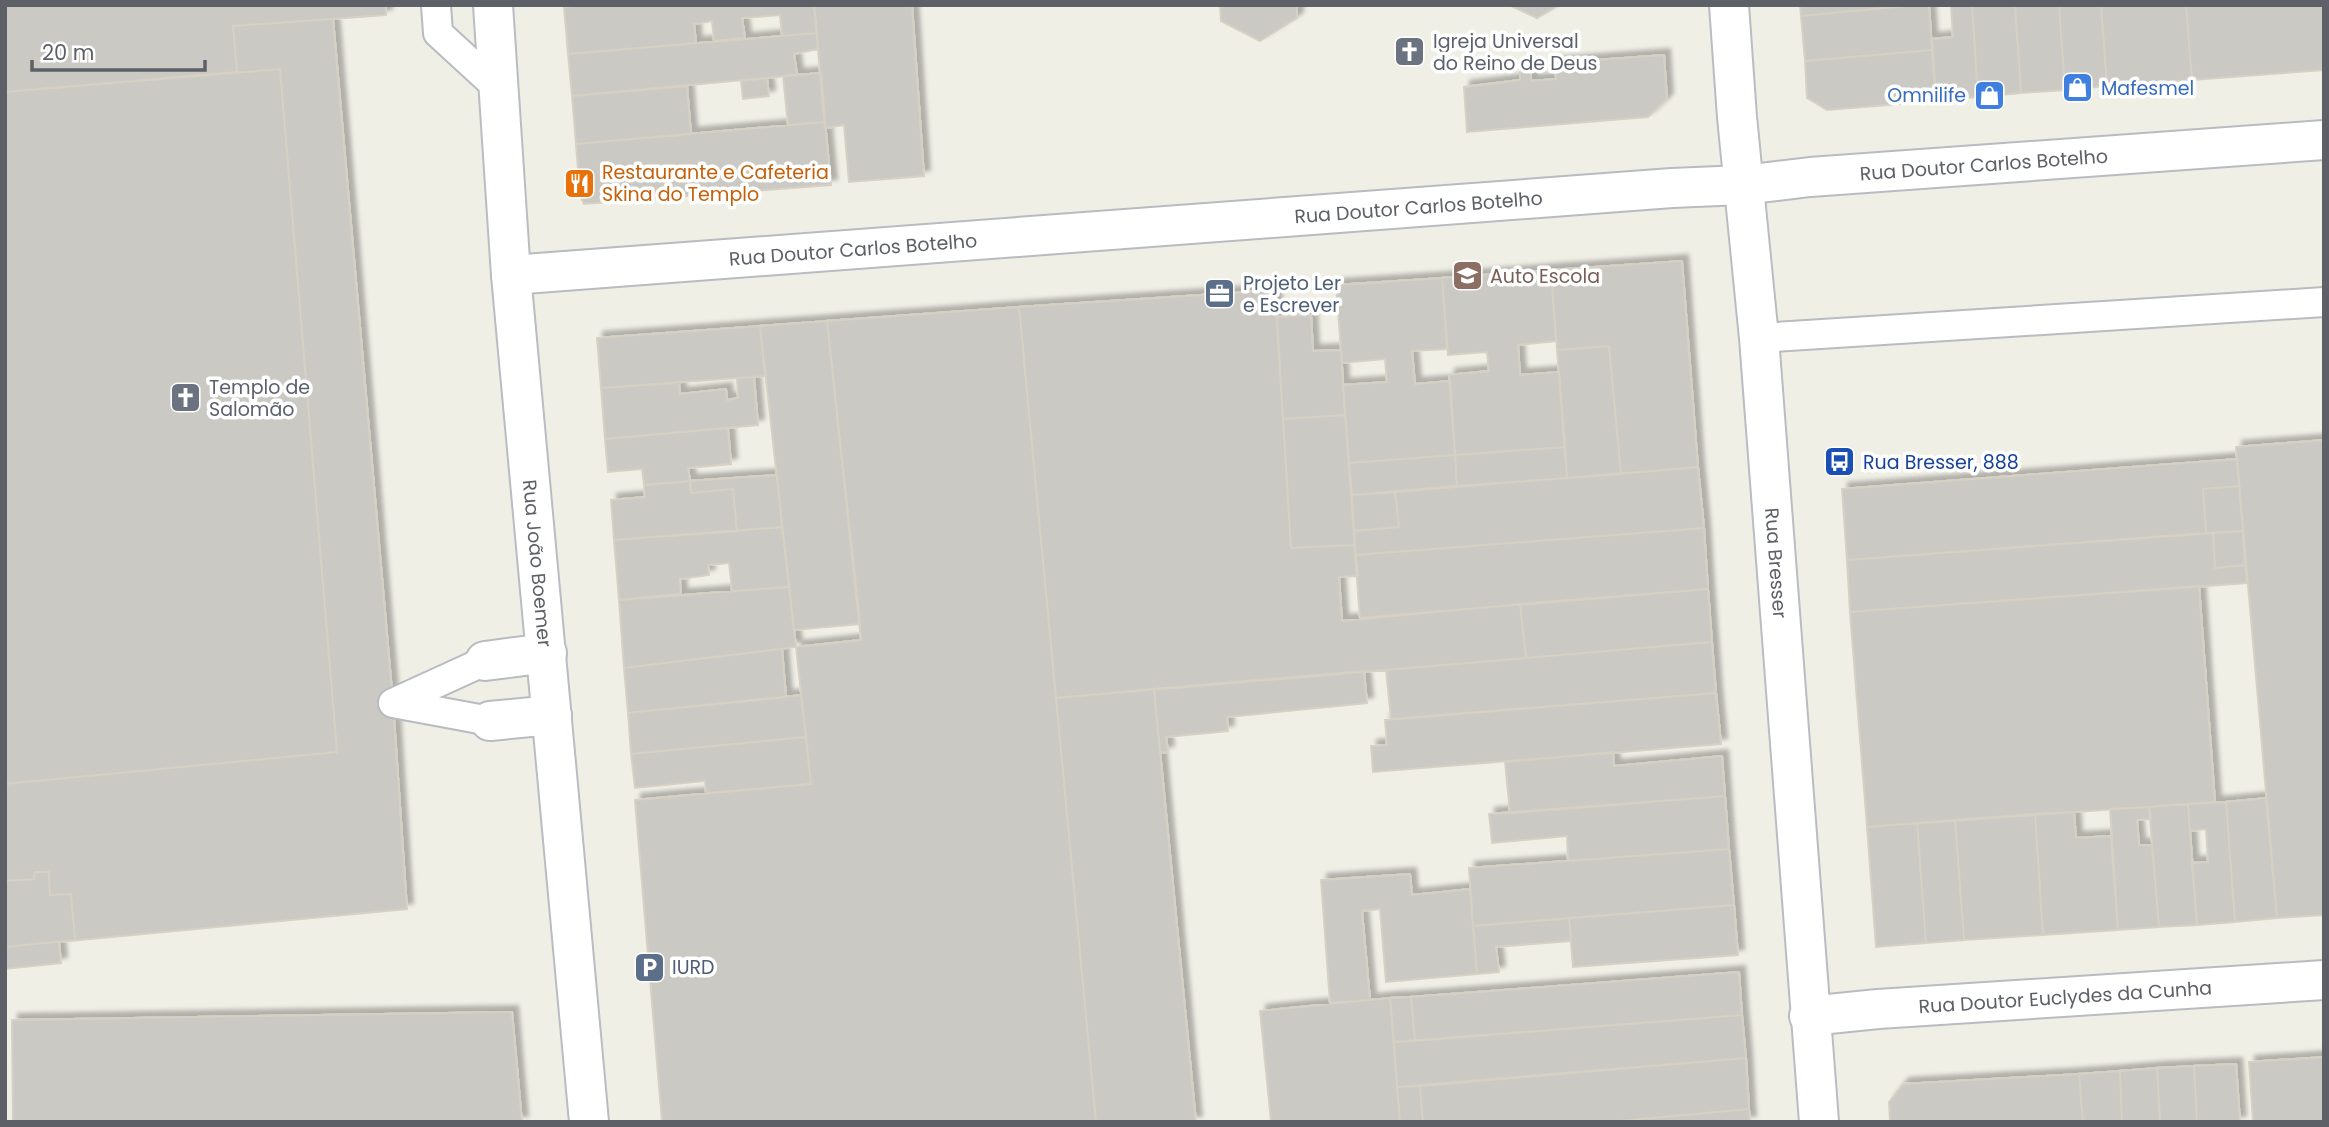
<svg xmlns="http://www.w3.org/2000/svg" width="2329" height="1127" viewBox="0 0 2329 1127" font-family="Poppins,sans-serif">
  <defs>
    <filter id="shadow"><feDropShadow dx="6" dy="-6" stdDeviation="2" flood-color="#0004"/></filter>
  </defs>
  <rect width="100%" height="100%" fill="#f0efe6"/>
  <!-- building -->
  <path fill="#cbc9c3" stroke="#d6d1c4" stroke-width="2" filter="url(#shadow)" d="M5,5h381v10l-153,11 4,46 -232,20z
    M584,5h230l3,28 -35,3 -2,-21 -38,3 3,20 -31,3 -2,-20 -18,3 2,19 -128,11 -4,-47z
    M814,5h98l12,171 -75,6 -5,-57 -19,3z
    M1220,5h77v13l-37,23 -39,-20z
    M1509,5h50l-22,13z
    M1800,5h116l-115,11z
    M1916,5h13l3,45 -127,11 -4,-45z
    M1951,5h21l6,92 -42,4 -4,-62 21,-2z
    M1972,5h43l6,88 -43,4z
    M2015,5h44l6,85 -44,3z
    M2059,5h42l6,81 -42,4z
    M2101,5h85l6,75 -85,6z
    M2186,5h138v65l-132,10z
    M333,19l60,684 14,206 -348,33 2,21 -56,6v-877l232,-20 -4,-46z
    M817,33l1,16 -24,5 3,21 -225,21 -4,-42z
    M1932,50l4,51 -109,9 -20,-12 -2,-37z
    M1664,55l3,44 -19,18 -181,15 -3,-45 56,-7v-8l11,-1v10l25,-2 -1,-16z
    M280,69l57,683 -332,32v-692z
    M821,73l4,49 -37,3 -5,-49z
    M767,78l2,18 -26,3 -2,-18z
    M687,86l4,48 -115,10 -4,-48z
    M825,122l6,63 -247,19 -4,-9 -4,-51z
    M1682,261l16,206 -77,7 -12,-128 -52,4 -6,-80z
    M1551,270l5,71 -38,4 2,30 39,-3 6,75 -110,8 -6,-80 40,-4 -2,-19 -39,3 -6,-77z
    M1442,278l5,71 -35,2 3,33 35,-3 5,74 -106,8 -6,-78 44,-3 -2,-23 -43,4 -6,-78z
    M1275,290l16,258 64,-3 3,31 -19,1 3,44 178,-17 6,54 -470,40 -37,-391z
    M1019,307l77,815h-434l-27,-322 176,-16 -15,-137 65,-7 -34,-319z
    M1311,315l2,36 28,-1 4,65 -62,4 -6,-102z
    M827,321l33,303 -66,6 -34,-304z
    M760,326l5,50 -164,12 -4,-50z
    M1609,346l12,128 -54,4 -10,-128z
    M754,377l4,48 -153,14 -4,-51 78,-5 1,11 46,-5 1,11 11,-2 -1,-20z
    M1345,415l10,130 -64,3 -8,-129z
    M728,428l3,36 -43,4 2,13 -46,4 -2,-16 -34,3 -3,-33z
    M2324,440v475l-47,3 -41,-471z
    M1565,447l2,31 -110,8 -2,-31z
    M1455,455l2,31 -105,9 -3,-32z
    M2237,459l2,27 -36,3 3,44 -359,27 -5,-71z
    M1698,467l6,61 -349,27 -1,-24 45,-4 -4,-35z
    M777,475l5,52 -45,4 -4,-42 -42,4 -1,-12z
    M690,481l1,12 42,-4 4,42 -123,9 -3,-40 34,-3 -1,-12z
    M2239,486l4,45 -37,2 -3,-44z
    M1395,492l4,35 -45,4 -2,-36z
    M782,527l7,60 -57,4 -3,-28 -21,2 1,10 -29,4 1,15 -62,6 -5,-60z
    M1704,528l4,61 -348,29 -5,-63z
    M2243,531l2,34 -30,3 -2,-35z
    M2213,533l2,35 30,-3 2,18 -397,29 -3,-52z
    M2199,586l16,216 -348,25 -17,-215z
    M789,587l7,60 -172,21 -5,-68z
    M1708,589l4,53 -186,16 -6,-54z
    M1712,642l4,51 -325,26 -5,-49z
    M782,649l4,48 -158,16 -4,-45z
    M1364,671l3,32 -140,14 1,14 -62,6 2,15 -8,1 -6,-64z
    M1154,689l42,433h-100l-40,-424z
    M1716,693l5,51 -348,28 -2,-26 16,-1 -2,-25z
    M801,695l5,42 -175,17 -3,-41z
    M806,737l5,47 -105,9 -1,-12 -70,7 -4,-34z
    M1613,752l1,14 108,-10 3,40 -215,17 -5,-51z
    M1725,796l4,53 -161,12 -1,-25 -75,7 -3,-29z
    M2266,798l11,120 -42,4 -9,-120z
    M2226,802l9,120 -38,3 -5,-62 16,-1 -2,-33 -16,2 -2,-27z
    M2188,804l9,121 -38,2 -10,-120z
    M2149,807l2,12 -14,1 2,25h13l7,82 -41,3 -8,-121z
    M2074,812l2,26 35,-2 7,94 -75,5 -8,-121z
    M2035,814l8,121 -79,5 -9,-120z
    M1955,820l9,120 -38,3 -9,-120z
    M1917,823l9,120 -50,4 -9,-120z
    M1729,849l5,56 -261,21 -4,-58z
    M35,872h14l1,23 21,-1 4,46 -70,7v-66l29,-2z
    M1410,874l2,21 58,-6 7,85 -91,8 -6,-73 -18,2 8,89 -40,3 -9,-123z
    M1734,905l4,50 -165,12 -4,-49z
    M1569,918l2,23 -75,6 3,25 -22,2 -4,-48z
    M1739,972l3,43 -327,26 -4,-44z
    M1411,997l4,44 -21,1 -4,-44z
    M1390,998l10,124h-129l-11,-111z
    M512,1012l10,110h-509l-1,-102z
    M1742,1015l4,43 -349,29 -3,-45z
    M2324,1057v65h-71l-4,-60z
    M1746,1058l3,51 -141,13h-185l-3,-36z
    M2236,1064l4,58h-43l-3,-56z
    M2194,1066l3,56h-37l-3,-54z
    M2157,1068l3,54h-38l-2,-51z
    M2120,1071l2,51h-39l-4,-48z
    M2079,1074l4,48h-193l-1,-20 14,-18z
    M1420,1086l3,36h-23l-3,-35z
    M1749,1109l1,13h-142z"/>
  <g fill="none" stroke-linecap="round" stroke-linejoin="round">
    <defs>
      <path id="service" d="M436,5l2,28 61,56
        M1759,338l565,-36
        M393,703l92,-42
        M393,703l97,18"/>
      <g id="minor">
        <path d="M485,661l62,-8"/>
        <path d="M490,721l62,-6"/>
        <path id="s1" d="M1809,1016l69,-7 446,-29"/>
      </g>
      <g id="tertiary">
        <path id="s2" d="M511,275l1161,-87 71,-3 67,-8 514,-37"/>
      </g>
      <g id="secondary">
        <path id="s3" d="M493,5l18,270 78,847"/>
        <path id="s4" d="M1729,5l8,112 22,221 60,784"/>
      </g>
    </defs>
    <!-- service casing -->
    <use href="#service" stroke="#b8bbc0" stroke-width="32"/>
    <!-- minor casing -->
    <use href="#minor" stroke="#b8bbc0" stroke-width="42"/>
    <!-- tertiary casing -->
    <use href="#tertiary" stroke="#b8bbc0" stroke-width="42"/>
    <!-- secondary casing -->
    <use href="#secondary" stroke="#b9bcc2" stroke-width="42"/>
    <!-- service -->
    <use href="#service" stroke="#fff" stroke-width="28"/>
    <!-- minor -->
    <use href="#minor" stroke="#fff" stroke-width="38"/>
    <!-- tertiary -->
    <use href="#tertiary" stroke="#fff" stroke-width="38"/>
    <!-- secondary -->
    <use href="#secondary" stroke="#fff" stroke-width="38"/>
  </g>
  <!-- icons -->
  <defs>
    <symbol id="church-square" viewBox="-11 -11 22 22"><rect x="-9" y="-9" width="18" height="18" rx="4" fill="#6b7280" stroke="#fff"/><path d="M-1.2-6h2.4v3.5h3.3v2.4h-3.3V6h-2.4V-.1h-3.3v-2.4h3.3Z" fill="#fff"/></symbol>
    <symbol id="shop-square" viewBox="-11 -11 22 22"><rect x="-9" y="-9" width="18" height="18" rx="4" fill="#3f7fe0" stroke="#fff"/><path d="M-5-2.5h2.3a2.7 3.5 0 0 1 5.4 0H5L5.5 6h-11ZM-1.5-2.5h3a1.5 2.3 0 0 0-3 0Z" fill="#fff"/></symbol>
    <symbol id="restaurant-square" viewBox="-11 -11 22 22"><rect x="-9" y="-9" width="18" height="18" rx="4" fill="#e8710a" stroke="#fff"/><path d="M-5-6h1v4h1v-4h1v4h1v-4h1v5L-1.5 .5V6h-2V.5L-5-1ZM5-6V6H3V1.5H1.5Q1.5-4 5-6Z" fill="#fff"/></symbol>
    <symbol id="school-square" viewBox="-11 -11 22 22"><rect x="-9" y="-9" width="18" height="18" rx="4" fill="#8d6e63" stroke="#fff"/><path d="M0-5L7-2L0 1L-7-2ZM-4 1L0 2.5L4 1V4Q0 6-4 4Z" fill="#fff"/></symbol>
    <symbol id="office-square" viewBox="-11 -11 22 22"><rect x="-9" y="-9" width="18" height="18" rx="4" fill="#5c6f8a" stroke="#fff"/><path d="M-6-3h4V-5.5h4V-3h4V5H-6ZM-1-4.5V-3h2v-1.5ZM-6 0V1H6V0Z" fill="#fff"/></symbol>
    <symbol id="bus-square" viewBox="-11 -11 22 22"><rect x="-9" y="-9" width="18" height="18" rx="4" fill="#1a4fb4" stroke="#fff"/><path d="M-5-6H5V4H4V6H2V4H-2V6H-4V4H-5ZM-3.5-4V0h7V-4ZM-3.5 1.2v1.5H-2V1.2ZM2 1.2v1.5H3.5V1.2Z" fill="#fff"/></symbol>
    <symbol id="parking-square" viewBox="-11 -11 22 22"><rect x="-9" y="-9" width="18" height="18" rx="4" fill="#5c6f8a" stroke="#fff"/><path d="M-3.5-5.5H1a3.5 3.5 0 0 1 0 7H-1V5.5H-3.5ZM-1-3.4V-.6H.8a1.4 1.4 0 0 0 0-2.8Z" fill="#fff"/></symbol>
  </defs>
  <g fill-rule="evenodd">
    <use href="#church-square" x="1392" y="34" width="35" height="35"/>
    <use href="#shop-square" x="2060" y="70" width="35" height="35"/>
    <use href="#shop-square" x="1972" y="78" width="35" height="35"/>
    <use href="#restaurant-square" x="562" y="166" width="35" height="35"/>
    <use href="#school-square" x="1450" y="258" width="35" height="35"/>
    <use href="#office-square" x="1202" y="276" width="35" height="35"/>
    <use href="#church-square" x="168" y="380" width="35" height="35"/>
    <use href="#bus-square" x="1822" y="444" width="35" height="35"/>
    <use href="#parking-square" x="632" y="950" width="35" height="35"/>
  </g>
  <g text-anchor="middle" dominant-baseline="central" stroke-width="7" stroke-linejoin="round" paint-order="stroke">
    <!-- worship labels -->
    <g font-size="19" fill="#5b616d" stroke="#fff" text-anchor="start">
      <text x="1433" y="41">Igreja Universal<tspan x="1433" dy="22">do Reino de Deus</tspan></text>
      <text x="209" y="387">Templo de<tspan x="209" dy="22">Salomão</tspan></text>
    </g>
    <!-- shop labels -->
    <g font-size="19" fill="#366cbe" stroke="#fff" text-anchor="start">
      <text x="2101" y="88">Mafesmel</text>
      <text x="1966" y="95" text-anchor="end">Omnilife</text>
    </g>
    <!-- street labels -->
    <g font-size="19" fill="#5d6167" stroke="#fff">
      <text stroke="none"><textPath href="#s2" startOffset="1477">Rua Doutor Carlos Botelho</textPath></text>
      <text stroke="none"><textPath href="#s2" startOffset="910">Rua Doutor Carlos Botelho</textPath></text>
      <text stroke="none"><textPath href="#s2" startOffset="343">Rua Doutor Carlos Botelho</textPath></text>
      <text stroke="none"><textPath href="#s4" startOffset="560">Rua Bresser</textPath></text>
      <text stroke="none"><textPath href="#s3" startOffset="560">Rua João Boemer</textPath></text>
      <text stroke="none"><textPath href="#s1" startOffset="257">Rua Doutor Euclydes da Cunha</textPath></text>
    </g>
    <!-- food labels -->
    <g font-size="19" fill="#c56008" stroke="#fff" text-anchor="start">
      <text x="602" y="172">Restaurante e Cafeteria<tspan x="602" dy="22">Skina do Templo</tspan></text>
    </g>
    <!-- education labels -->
    <g font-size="19" fill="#785e54" stroke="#fff" text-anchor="start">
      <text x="1490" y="276">Auto Escola</text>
    </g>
    <!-- service labels -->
    <g font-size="19" fill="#4e5e75" stroke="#fff" text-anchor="start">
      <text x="1243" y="283">Projeto Ler<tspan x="1243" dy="22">e Escrever</tspan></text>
      <text x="672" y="967">IURD</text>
    </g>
    <!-- transit labels -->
    <g font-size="19" fill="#164399" stroke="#fff" text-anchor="start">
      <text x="1863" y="462">Rua Bresser, 888</text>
    </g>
  </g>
  <!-- border -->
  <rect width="2329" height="1127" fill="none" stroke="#5d6167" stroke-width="14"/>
  <!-- scale -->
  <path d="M32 60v10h173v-10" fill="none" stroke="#5d6167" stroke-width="3.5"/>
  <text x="42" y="60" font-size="21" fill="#5d6167" stroke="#ffffff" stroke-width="5" paint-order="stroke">20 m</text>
</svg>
